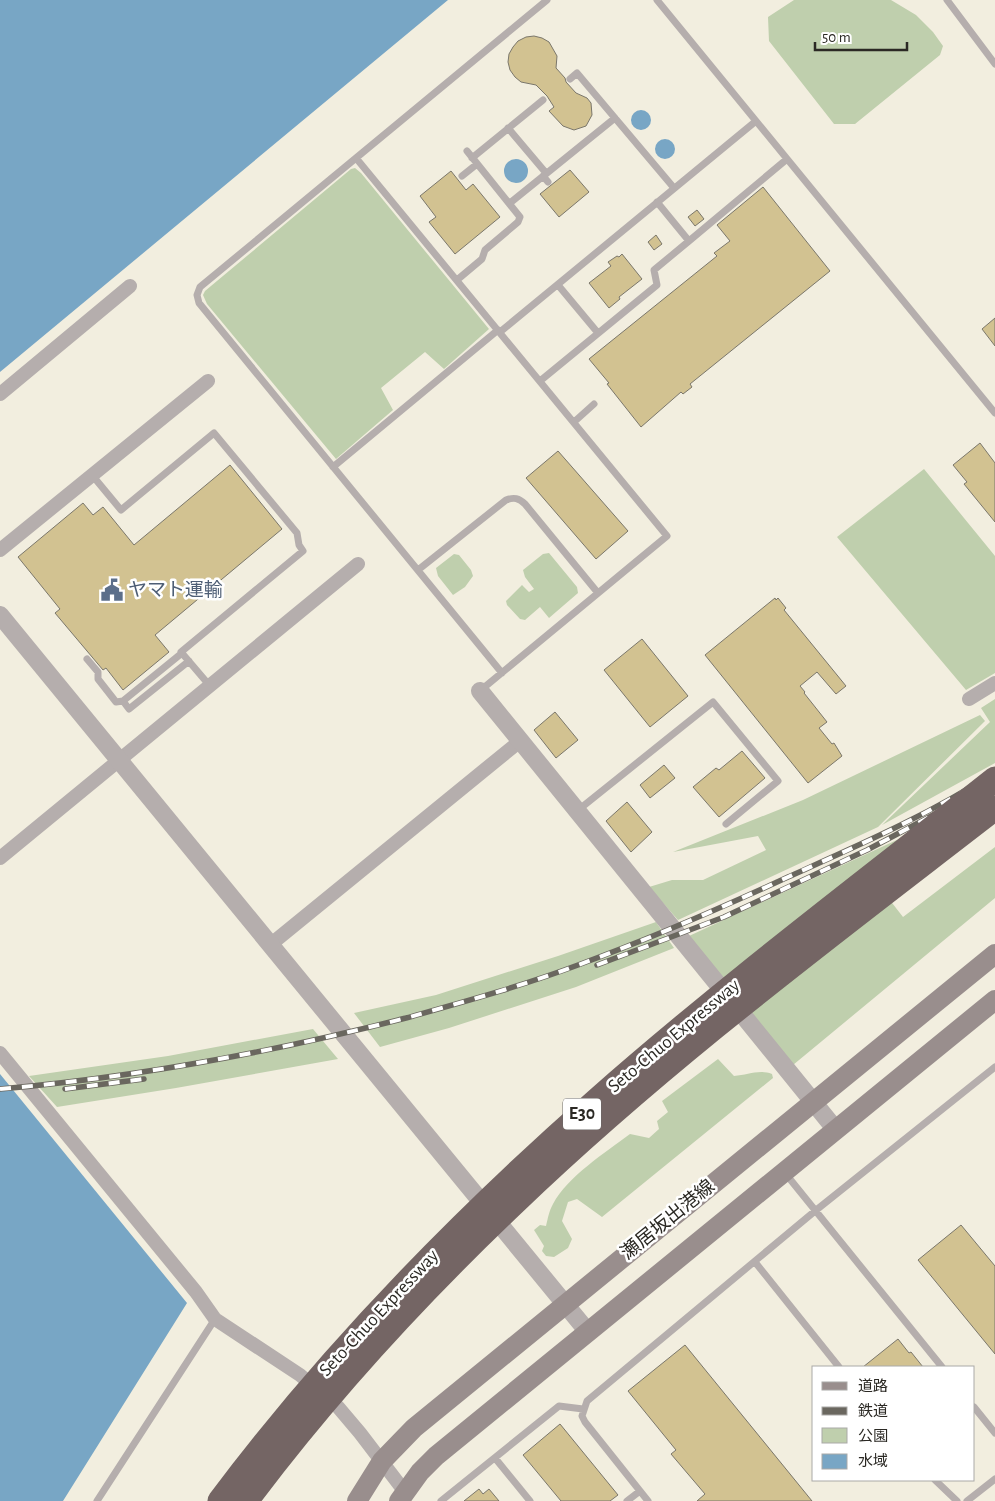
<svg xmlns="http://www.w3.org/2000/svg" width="995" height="1501" viewBox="0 0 995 1501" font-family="'Alegreya Sans','Noto Sans JP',sans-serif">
  <rect width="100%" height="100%" fill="#f2eedf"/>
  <!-- green -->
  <path fill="#bfcfad" d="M794,0h97l25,15 17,17 10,14 -3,9 -85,69h-21l-65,-83 -1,-24z
    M355,168l6,5 128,156 -45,40 -19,-17 -44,36 12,22 -57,49 -129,-155 -4,-9 2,-4 146,-122z
    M924,469l71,87v117l-29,17 -129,-153z
    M549,553l28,34 1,6 -29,25 -9,-11 -15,13 -5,-1 -13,-14 -1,-4 16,-16 7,7 5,-3 -9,-12 -2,-7 20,-16z
    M454,554l5,1 12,15 2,6 -8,11 -12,8 -15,-19 -2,-8z
    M995,699v64l-113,62 108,-103 -9,-14z
    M980,715l5,6 -107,106 -200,93 -29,-33 23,-7h31l63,-30 -8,-14 -85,16 130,-52z
    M925,827l-57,45 35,45 92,-70v51l-202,167 -104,-129z
    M656,922l18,26 -98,39 -127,41 -69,19 -26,-34 82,-18 122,-39z
    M313,1029l25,30 -162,29 -119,19 -28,-31 139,-20z
    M718,1059l16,17c14,-1 25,-7 38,-2l1,4 -171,139 -25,-18 -9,3 -6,19 10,18 -4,9 -14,9 -8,-1 -4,-5 2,-5 -10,-16 6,-5 6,1c2,-8 3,-15 7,-22 15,-28 52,-51 77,-70l19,4 10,-9 -2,-8 11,-9 -6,-11z"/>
  <!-- water -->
  <path fill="#78a6c5" d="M0,0h448l-448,372z
    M631 120a10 10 0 1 1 20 0a10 10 0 1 1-20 0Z
    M655 149a10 10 0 1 1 20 0a10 10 0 1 1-20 0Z
    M504 171a12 12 0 1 1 24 0a12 12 0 1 1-24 0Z
    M0,1074l187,229 -124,198h-63z"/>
  <!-- building -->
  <path fill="#d2c291" stroke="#7b776b" d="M534,36l8,2 7,4 8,14 -1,12 9,10 1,4 10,11 11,5 4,5 1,12 -6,11 -12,4 -11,-4 -14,-15 5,-4 -7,-11 -11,-11 -15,-3 -6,-5 -5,-7 -2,-8 1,-8 4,-7 5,-6 8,-4z
    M570,170l19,22 -30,25 -19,-23z
    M451,171l15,19 7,-6 27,33 -45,37 -26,-32 7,-5 -16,-21z
    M763,187l67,84 -140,113 2,3 -9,7 -2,-2 -40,35 -34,-43 2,-1 -20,-24 128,-103 -3,-3 16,-12 -13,-16z
    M697,210l7,9 -9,7 -7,-9z
    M656,235l6,9 -8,6 -6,-8z
    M622,254l20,25 -23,18 1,2 -11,9 -20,-25 22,-17 -3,-4 9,-6 2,1z
    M995,318v28l-13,-17z
    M980,443l15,20v59l-31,-38 3,-2 -14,-17z
    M558,451l70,80 -32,28 -70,-81z
    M230,465l52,64 -127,106 14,17 -46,38 -17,-22 -3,2 -48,-57 5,-4 -42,-52 65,-54 10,12 10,-8 31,38z
    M775,598l1,2 2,-2 8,10 -2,2 62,76 -10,8 -19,-22 -17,14 5,6 -1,1 23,29 -8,6 13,16 2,-1 8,13 -34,27 -103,-128z
    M642,639l46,57 -38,31 -46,-57z
    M555,712l23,28 -22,18 -22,-28z
    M742,751l23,27 -46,39 -26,-30 23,-19 3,2z
    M664,765l11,13 -25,20 -10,-13z
    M627,802l25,30 -21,20 -25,-31z
    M961,1225l34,41v88l-77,-94z
    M898,1339l11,14 2,-1 12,15h-60z
    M685,1345l127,156h-115l8,-7 -34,-40 5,-4 -48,-59z
    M560,1424l58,71 -8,6h-49l-38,-46z
    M479,1489l4,5 6,-5 10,12h-35z"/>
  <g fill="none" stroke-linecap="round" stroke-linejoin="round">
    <!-- service -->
    <path stroke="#b5aead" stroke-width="7" d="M657,0l338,413
      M947,0l48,64
      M570,79l7,-6 97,115
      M508,128l38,45
      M356,158l311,378 -186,154
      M472,158l71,-58
      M462,176l15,-12
      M543,176l5,6
      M510,203l105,-85
      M689,241l98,-82
      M457,280l25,-21 3,-9 33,-28 2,-5 -53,-66
      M558,285l40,48
      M500,332l256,-211
      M540,381l117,-96 -3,-15 35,-29 -32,-39
      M574,422l20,-18
      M333,467l165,-137
      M92,475l29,35 93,-77 83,100 2,12 4,6 -122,101 29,34
      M418,570l88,-70c8,-3 13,-2 19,4l73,89
      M182,653l-59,48 6,8 60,-48
      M87,659l11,13v7l18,23 7,-1
      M502,673l-303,-370 -2,-8 3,-8 347,-287
      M577,811l136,-109 65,79 -52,43
      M785,1173l157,194
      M755,1262l84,105
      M974,1407l21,26
      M495,1458l35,43
      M935,1480l22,21
      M97,1501l118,-182
      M441,1501l118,-95 24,3
      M627,1501l13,-10
      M648,1501l-63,-79 -3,-6 5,-15 228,-190 180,-144
      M967,1501l28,-22"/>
    <!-- minor -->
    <path stroke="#b5aead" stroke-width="14" d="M0,394l130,-108
      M0,550l208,-169
      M969,699l26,-16
      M0,858l358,-294
      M270,945l250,-204
      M0,1053l196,239 19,27 85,56 38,32 22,26 45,59"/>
    <!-- tertiary -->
    <path stroke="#b5aead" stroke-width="18" d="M0,615l588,717
      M480,691l356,439"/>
    <!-- secondary -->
    <path stroke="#998e8d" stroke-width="20" d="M357,1501l25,-40 32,-33 581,-474
      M399,1501l21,-29 16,-16 559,-456"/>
    <defs>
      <path id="rail" d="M597,965l127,-48 143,-67 87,-46
        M0,1089c137,-12 273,-37 406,-71 57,-16 116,-32 172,-53 71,-26 141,-56 210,-88 69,-31 143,-63 207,-105
        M65,1089l79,-10"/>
    </defs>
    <!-- rail casing -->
    <use href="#rail" stroke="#6a675f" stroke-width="5.5"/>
    <!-- rail -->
    <use href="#rail" stroke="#fff" stroke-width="4" stroke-dasharray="11" stroke-linecap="butt"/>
    <!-- motorway-bridge -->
    <path stroke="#746564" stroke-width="25" d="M220,1501c110,-147 238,-278 376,-400 128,-113 265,-216 399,-322
      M246,1501c80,-107 171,-206 268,-298 150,-144 317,-268 481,-395"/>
  </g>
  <!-- icons -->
  <defs>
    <symbol id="civic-bare" viewBox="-9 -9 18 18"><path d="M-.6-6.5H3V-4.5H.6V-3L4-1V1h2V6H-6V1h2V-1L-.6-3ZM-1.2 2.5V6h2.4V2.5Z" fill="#5c6f8a" stroke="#fff" stroke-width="2.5" paint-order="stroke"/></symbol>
  </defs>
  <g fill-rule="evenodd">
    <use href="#civic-bare" x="96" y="574" width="32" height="32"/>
  </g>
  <g text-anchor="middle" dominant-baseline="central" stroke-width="5" stroke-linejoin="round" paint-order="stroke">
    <!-- shield labels -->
    <rect fill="#fff" stroke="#6b6966" stroke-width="1" x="563" y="1098.5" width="38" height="31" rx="4"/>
    <g font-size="18" font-weight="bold" fill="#2b2924">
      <text x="582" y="1114">E30</text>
    </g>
    <!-- service labels -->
    <g font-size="19" fill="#4e5e75" stroke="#fff" text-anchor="start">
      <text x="128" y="590">ヤマト運輸</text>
    </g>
    <!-- street labels -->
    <g font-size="19" fill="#2b2924" stroke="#fff">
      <text transform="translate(674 1036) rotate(-40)">Seto-Chuo Expressway</text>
      <text transform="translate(668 1220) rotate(-39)">瀬居坂出港線</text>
      <text transform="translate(379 1313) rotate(-47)">Seto-Chuo Expressway</text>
    </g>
  </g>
  <!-- legend -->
  <rect x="812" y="1366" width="162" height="115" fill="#ffffff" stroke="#aaa9a7"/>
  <rect x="822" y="1382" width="25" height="8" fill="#998e8d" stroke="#aaa9a7"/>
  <text x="858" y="1391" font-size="15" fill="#2b2924">道路</text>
  <rect x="822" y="1407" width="25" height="8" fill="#6a675f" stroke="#aaa9a7"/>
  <text x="858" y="1416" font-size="15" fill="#2b2924">鉄道</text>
  <rect x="822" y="1428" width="25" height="15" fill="#bfcfad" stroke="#aaa9a7"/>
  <text x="858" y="1441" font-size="15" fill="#2b2924">公園</text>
  <rect x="822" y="1454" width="25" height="15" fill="#78a6c5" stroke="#aaa9a7"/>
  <text x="858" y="1466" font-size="15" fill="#2b2924">水域</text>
  <!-- scale -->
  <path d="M815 42v8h92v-8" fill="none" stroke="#2b2924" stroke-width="2.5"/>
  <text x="822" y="42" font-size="15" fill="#2b2924" stroke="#ffffff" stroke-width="4" paint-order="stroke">50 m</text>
</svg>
